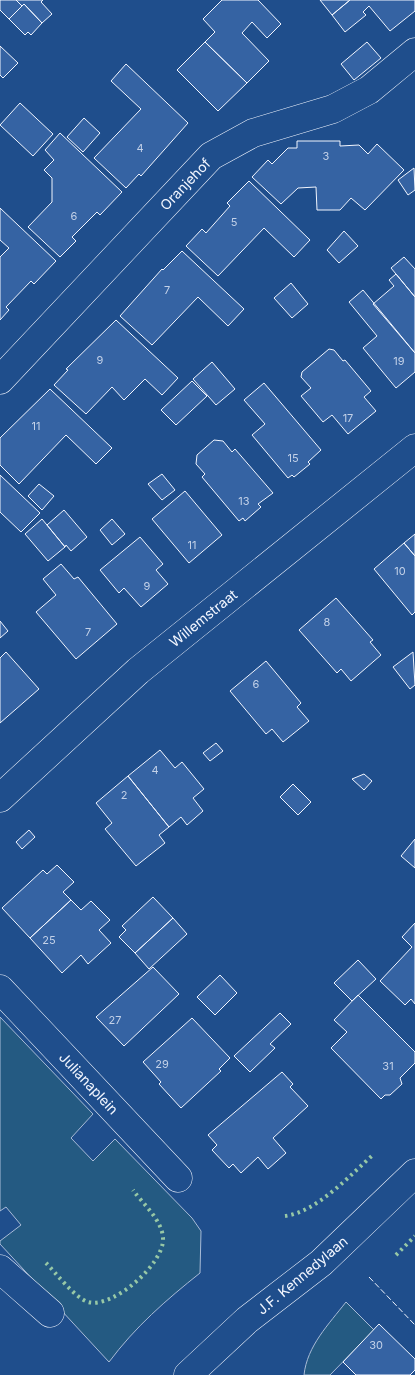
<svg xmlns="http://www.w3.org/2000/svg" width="415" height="1375" viewBox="0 0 415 1375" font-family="Inter,sans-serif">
  <rect width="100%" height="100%" fill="#1f4e8c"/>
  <!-- green -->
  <path fill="#245a82" stroke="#a8bbd7" d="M0,1017l93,97 -22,24 22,23 22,-22 77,79 9,13 -1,42c-34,27 -65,54 -91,89l-109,-118v-3l21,-16 -15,-18 -6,4z
    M346,1302l28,28 -44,45h-26c3,-29 25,-51 42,-73z"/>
  <!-- building -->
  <path fill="#3563a3" stroke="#f2f6ff" d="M0,0h16l6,6 -13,13 -9,-9z
    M16,0h27l-2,2 11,12 -10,9 -18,-19 -2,2z
    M222,0h36l23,24 -14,14 -15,-16 -10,11 27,28 -22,22 -42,-41 10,-10 -12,-13z
    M320,0h30l-18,15z
    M350,0h65v11l-25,20 -21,-25 -6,6 3,3 -21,17 -13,-17z
    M24,4l18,19 -11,12 -3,-3 -3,3 -16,-16z
    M205,42l42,41 -29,28 -41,-41z
    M367,42l14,16 -27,22 -13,-16z
    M0,46l18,17 -15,15 -3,-3z
    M126,64l62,59 -47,53 -2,-2 -13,14 -32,-30 47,-49 -30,-28z
    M20,103l33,31 -20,22 -33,-31z
    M84,118l16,15 -17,19 -16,-15z
    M60,133l62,59 -22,23 -3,-3 -25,25 4,4 -16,16 -32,-30 24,-25v-24l-8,-8 10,-10 -9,-10z
    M297,141h43v5l19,-1 9,9 9,-10 27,26 -39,40 -14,-12 -11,12h-23l-1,-23 -18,1 -17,16 -29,-27 16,-17 4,4 16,-16h9z
    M414,168l1,22 -7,5 -10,-15z
    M249,181l61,59 -16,17 -30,-29 -46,48 -32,-30 16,-17 4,4 24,-27 -3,-3z
    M0,208l56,53 -22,23 -3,-3 -25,26 3,3 -9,10v-63l9,-9 -9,-8z
    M344,231l14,15 -19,17 -12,-13z
    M182,251l62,58 -16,17 -30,-29 -46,48 -32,-29 42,-47 1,1z
    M404,257l11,12v28l-24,-29z
    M396,274l19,23v56l-42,-49 21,-18 -5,-6z
    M291,283l17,21 -16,14 -18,-20z
    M363,290l52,63v19l-19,16 -33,-40 14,-12 -28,-34z
    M116,320l62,58 -16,17 -17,-16 -21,21 -12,-13 -26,27 -32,-29 14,-15 -2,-1z
    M329,349l5,1 9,11 2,-1 26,31 -7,6 12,14 -28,23 -16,-19 -9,7 -22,-26 10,-8 -10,-11 1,-5z
    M212,362l23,27 -19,16 -23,-26z
    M192,381l15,15 -31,29 -15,-15z
    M264,383l57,67 -13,12 2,2 -16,13 -2,-2 -4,3 -36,-43 13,-11 -21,-24z
    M50,389l62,59 -16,16 -30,-29 -47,49 -19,-19v-27z
    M214,440l9,1 9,11 3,-3 38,44 -15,11 3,3 -16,14 -2,-3 -4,3 -37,-44 3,-3 -9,-10 1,-9z
    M162,474l13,16 -13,10 -14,-16z
    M0,475l40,38 -19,19 -21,-20z
    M39,484l15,12 -12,14 -14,-14z
    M185,491l37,44 -33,28 -37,-44z
    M64,510l23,27 -16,14 -5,-6 -1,2 -18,-22z
    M42,519l23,28 -17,14 -23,-27z
    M112,519l13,15 -13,11 -12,-15z
    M415,534v22l-11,-13z
    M140,537l23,27 -7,6 12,14 -27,23 -17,-19 -5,5 -19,-23z
    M404,543l11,13v56l-3,3 -38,-46z
    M61,564l13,15 4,-2 39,47 -41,35 -40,-47 20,-17 -13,-16z
    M336,598l37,42 -3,2 11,13 -30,26 -10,-12 -4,4 -38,-43z
    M0,621l8,10 -8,7z
    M6,652l33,37 -39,34v-65z
    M413,652l2,33 -5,4 -17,-22z
    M266,661l35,42 -4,4 12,14 -26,21 -11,-13 -6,5 -36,-43z
    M216,743l7,8 -13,10 -7,-8z
    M160,750l15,18 7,-6 22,27 -11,9 10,13 -16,14 -6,-8 -12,10 -41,-51z
    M364,774l8,7 -8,9 -12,-11z
    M128,776l41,51 -10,8 6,8 -29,23 -31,-37 7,-6 -16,-20z
    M293,784l18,18 -13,13 -18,-18z
    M29,830l6,7 -13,12 -6,-7z
    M415,839v29l-14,-12z
    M57,865l17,17 -11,10 8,8 -41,38 -28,-30 41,-38 4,4z
    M153,897l20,21 -38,35 -16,-16 7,-7 -4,-4z
    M71,900l10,10 10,-9 19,19 -11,10 12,13 -23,21 -7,-9 -19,18 -32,-35z
    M173,918l14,16 -38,35 -14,-16z
    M415,923v81l-4,-5 -6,6 -25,-24 32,-34 -10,-10z
    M358,960l18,19 -24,22 -18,-18z
    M153,967l26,27 -55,52 -28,-29z
    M220,975l17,18 -22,22 -18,-18z
    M358,995l57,57v11l-15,15 2,6 -12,11h-5l-4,4 -50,-51 16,-16 -13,-12z
    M280,1013l11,11 -21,20 5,4 -25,24 -16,-16z
    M192,1018l38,40 -11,11 2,2 -40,37 -22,-24 2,-2 -18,-20z
    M282,1072l11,12 -3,3 18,19 -35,32 13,15 -18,16 -10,-12 -17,16 -8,-9 -4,4 -17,-18 5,-5 -9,-10z
    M379,1324l36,35v11l-5,5h-54l-13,-13z"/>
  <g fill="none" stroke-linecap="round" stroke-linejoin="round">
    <defs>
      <path id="minor" d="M0,380l211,-224 42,-23 80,-24 36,-19 46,-38
        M0,798l138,-127 277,-223
        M0,989l178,189
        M0,1269l50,44"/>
      <path id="major" d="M188,1375l59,-55 74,-57 94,-90"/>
    </defs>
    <!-- minor casing -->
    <use href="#minor" stroke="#f2f6ff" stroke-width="29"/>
    <!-- major casing -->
    <use href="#major" stroke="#f2f6ff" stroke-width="29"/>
    <!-- minor -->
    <use href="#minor" stroke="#1f4e8c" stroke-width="28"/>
    <!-- major -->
    <use href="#major" stroke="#1f4e8c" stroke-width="28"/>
    <!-- hedge -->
    <path stroke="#97c8a6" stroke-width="4" stroke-dasharray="2.5 4" stroke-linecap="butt" d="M285,1216c32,-4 65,-41 89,-62
      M396,1255l19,-19
      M46,1263c10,10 29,35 42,39 25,7 77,-39 75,-64 -1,-18 -20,-34 -30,-48"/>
    <!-- fence -->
    <path stroke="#f2f6ff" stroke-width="1" stroke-dasharray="6 2.5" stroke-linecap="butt" d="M369,1277l46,48"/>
  </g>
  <g text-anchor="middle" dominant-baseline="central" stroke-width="4" stroke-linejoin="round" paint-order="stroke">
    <!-- number labels -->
    <g font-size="11" fill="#c3d1e8">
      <text x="140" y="148">4</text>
      <text x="326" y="156">3</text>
      <text x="74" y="216">6</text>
      <text x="234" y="222">5</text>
      <text x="167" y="290">7</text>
      <text x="100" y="360">9</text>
      <text x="399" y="361">19</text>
      <text x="348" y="418">17</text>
      <text x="36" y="426">11</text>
      <text x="293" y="458">15</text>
      <text x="244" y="501">13</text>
      <text x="192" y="545">11</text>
      <text x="400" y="571">10</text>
      <text x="147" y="586">9</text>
      <text x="327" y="622">8</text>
      <text x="88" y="632">7</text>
      <text x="256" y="684">6</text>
      <text x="155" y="770">4</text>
      <text x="124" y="795">2</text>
      <text x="49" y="940">25</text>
      <text x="115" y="1020">27</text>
      <text x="162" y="1064">29</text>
      <text x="388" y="1066">31</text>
      <text x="376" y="1345">30</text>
    </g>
    <!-- street labels -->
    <g font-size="14" fill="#f2f6ff" stroke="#1f4e8c">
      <text transform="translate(185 184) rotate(-46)">Oranjehof</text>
      <text transform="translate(203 618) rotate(-39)">Willemstraat</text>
      <text transform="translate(89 1083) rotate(47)">Julianaplein</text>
      <text transform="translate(302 1275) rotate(-40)">J.F. Kennedylaan</text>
    </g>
  </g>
</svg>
